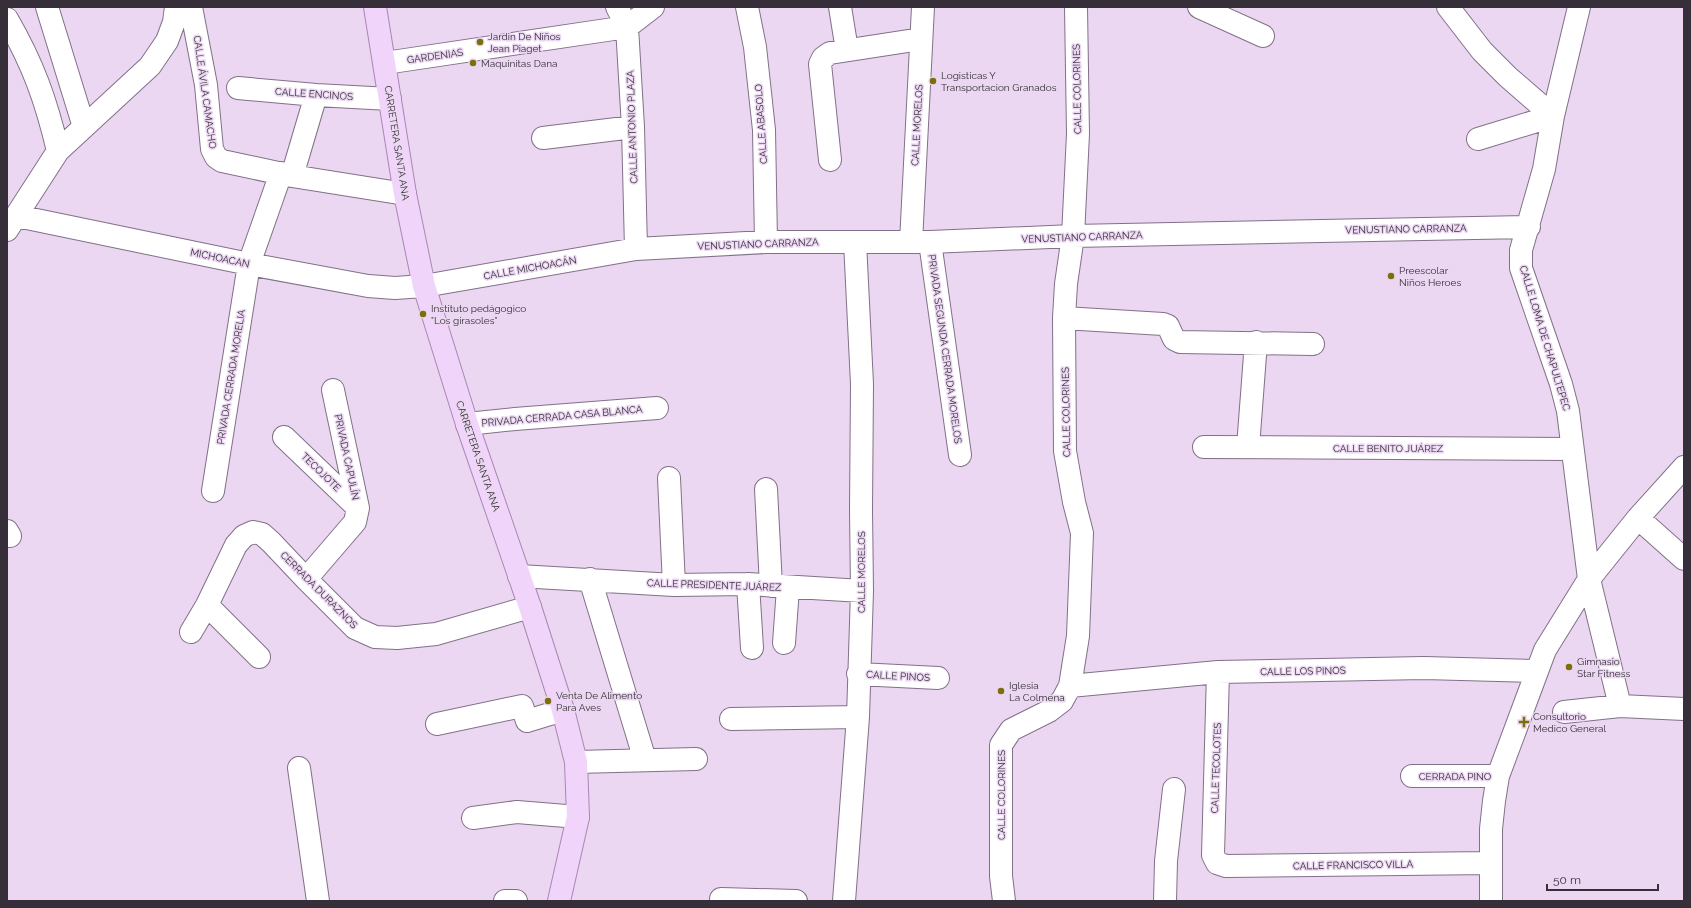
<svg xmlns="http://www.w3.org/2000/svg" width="1691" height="908" viewBox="0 0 1691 908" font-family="Raleway,sans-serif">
  <rect width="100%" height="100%" fill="#ebd7f1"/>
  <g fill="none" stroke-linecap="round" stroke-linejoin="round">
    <defs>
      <path id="minor" d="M47,7l37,120
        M191,7l15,78 6,64 4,8 6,4 70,15 113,18
        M617,7l10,20 6,100 3,122
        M747,7l8,40 9,83 2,112
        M840,7l7,43
        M1199,7l64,29
        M1448,7l34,44 26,26 45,39
        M1579,7l-26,109 -9,53 -23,81v18l40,116 7,27 21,168 31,127
        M7,19c26,45 39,81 51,132
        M385,63l242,-36 26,-20
        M238,88l78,7 74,4
        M543,138l90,-11
        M1478,139l75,-23
        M830,160l-10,-96 3,-6 7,-5 91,-14
        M292,176l24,-81
        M17,216l232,48 119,22 27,2 29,-2 212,-37 130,-7h164l143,-6 456,-9
        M7,230l51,-79 92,-85 17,-25 7,-19 2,-15
        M911,242l12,-235
        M930,242l30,213
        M1064,318l99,6 5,2 6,13 6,3 133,2
        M467,424l48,-5 142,-11
        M284,437l74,71
        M1204,447l368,2
        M1248,447l8,-105
        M669,478l5,107
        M766,489l5,97
        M213,491l36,-227 32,-91
        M1638,518l46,41
        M7,531l3,5
        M519,576l155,9 74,-1 114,7
        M306,579l49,-57 3,-14 -25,-118
        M590,579l55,181
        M748,584l4,64
        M207,605l52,52
        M191,632l16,-27 29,-60 8,-9 9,-4 9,2 9,8 35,37 49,49 20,9 22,1 39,-4 94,-27
        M784,643l4,-55
        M1218,672l-5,183 4,8 9,3 264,-3
        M858,674l80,4
        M1070,686l148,-14 206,-4 113,3
        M1564,712l56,-6 64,3
        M731,719l127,-2
        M437,724l85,-18 5,15 36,-11
        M576,762l120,-3
        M299,768l19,133
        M1412,776h86
        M473,818l44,-6 61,5
        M721,899l75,2
        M505,901h11
        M844,901l14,-184 4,-126 -1,-81 1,-126 -7,-142
        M1004,901l-3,-25v-131l10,-15 38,-19 13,-10 8,-15 8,-50 4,-103 -8,-31 -9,-51 -1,-133 2,-34 7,-48 5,-102 -2,-127
        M1165,901l1,-40 8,-72
        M1491,901v-72l3,-28 4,-25 47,-126 44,-71 49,-61 46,-51"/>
      <path id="major" d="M375,7l30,187 19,92 43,138 63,183 33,103 13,52 2,55 -19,84"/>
    </defs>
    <!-- minor casing -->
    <use href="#minor" stroke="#827088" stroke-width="24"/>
    <!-- major casing -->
    <use href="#major" stroke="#aa87b4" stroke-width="24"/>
    <!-- minor -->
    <use href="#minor" stroke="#fff" stroke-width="22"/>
    <!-- major -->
    <use href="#major" stroke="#f1d4fa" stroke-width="22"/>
  </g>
  <!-- markers -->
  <g fill="#7b6e0b" stroke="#ebd7f1" stroke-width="1.5">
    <circle cx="480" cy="42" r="4"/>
    <circle cx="473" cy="63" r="4"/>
    <circle cx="933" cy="81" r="4"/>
    <circle cx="1391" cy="276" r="4"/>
    <circle cx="423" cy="314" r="4"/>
    <circle cx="1569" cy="667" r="4"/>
    <circle cx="1001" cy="691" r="4"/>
    <circle cx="548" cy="701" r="4"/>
    <path d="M1522 716h4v4h4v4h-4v4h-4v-4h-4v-4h4z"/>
  </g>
  <g text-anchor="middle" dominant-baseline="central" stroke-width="3" stroke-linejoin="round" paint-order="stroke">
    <!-- poi labels -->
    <g font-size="10" fill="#362f39" stroke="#ebd7f1" text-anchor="start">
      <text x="488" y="36">Jardin De Niños<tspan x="488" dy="12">Jean Piaget</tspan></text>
      <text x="481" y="63">Maquinitas Dana</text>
      <text x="941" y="75">Logisticas Y<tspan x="941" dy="12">Transportacion Granados</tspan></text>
      <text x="1399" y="270">Preescolar<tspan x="1399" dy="12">Niños Heroes</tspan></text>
      <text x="431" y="308">Instituto pedágogico<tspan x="431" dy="12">"Los girasoles"</tspan></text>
      <text x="1577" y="661">Gimnasio<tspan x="1577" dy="12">Star Fitness</tspan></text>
      <text x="1009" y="685">Iglesia<tspan x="1009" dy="12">La Colmena</tspan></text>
      <text x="556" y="695">Venta De Alimento<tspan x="556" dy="12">Para Aves</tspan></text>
      <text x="1533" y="716">Consultorio<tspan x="1533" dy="12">Medico General</tspan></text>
    </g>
    <!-- street labels -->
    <g font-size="10" fill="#362f39" stroke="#ebd7f1">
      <text transform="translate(435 56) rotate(-8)">GARDENIAS</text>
      <text transform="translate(1077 89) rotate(-91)">CALLE COLORINES</text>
      <text transform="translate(205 92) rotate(82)">CALLE ÁVILA CAMACHO</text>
      <text transform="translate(314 94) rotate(4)">CALLE ENCINOS</text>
      <text transform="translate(761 124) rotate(-94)">CALLE ABASOLO</text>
      <text transform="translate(917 125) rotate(-87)">CALLE MORELOS</text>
      <text transform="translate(632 127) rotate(-92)">CALLE ANTONIO PLAZA</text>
      <text transform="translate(397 143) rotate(81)">CARRETERA SANTA ANA</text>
      <text transform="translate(1406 229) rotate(-1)">VENUSTIANO CARRANZA</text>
      <text transform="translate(1082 237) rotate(-2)">VENUSTIANO CARRANZA</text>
      <text transform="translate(758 244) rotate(-2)">VENUSTIANO CARRANZA</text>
      <text transform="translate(220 258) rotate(12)">MICHOACAN</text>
      <text transform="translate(530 268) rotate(-10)">CALLE MICHOACÁN</text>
      <text transform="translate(1545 338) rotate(73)">CALLE LOMA DE CHAPULTEPEC</text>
      <text transform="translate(945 349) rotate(82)">PRIVADA SEGUNDA CERRADA MORELOS</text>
      <text transform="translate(231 377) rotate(-81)">PRIVADA CERRADA MORELIA</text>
      <text transform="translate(1066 412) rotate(-91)">CALLE COLORINES</text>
      <text transform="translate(562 416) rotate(-5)">PRIVADA CERRADA CASA BLANCA</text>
      <text x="1388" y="448">CALLE BENITO JUÁREZ</text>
      <text transform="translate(478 456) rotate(71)">CARRETERA SANTA ANA</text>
      <text transform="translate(347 457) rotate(78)">PRIVADA CAPULÍN</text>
      <text transform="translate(321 472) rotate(44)">TECOJOTE</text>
      <text transform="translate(861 572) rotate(-90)">CALLE MORELOS</text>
      <text transform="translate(714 585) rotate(2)">CALLE PRESIDENTE JUÁREZ</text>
      <text transform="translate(319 590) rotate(45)">CERRADA DURAZNOS</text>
      <text transform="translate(1303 671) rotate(-1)">CALLE LOS PINOS</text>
      <text transform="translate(898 676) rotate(3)">CALLE PINOS</text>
      <text transform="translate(1216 768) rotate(-88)">CALLE TECOLOTES</text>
      <text x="1455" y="776">CERRADA PINO</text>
      <text transform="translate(1001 795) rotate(-90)">CALLE COLORINES</text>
      <text transform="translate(1353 865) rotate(-1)">CALLE FRANCISCO VILLA</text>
    </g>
  </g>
  <!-- border -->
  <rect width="1691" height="908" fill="none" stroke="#362f39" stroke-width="16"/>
  <!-- scale -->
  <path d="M1547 884v6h111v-6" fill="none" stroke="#362f39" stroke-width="2"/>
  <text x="1553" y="884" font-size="12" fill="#362f39" stroke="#ebd7f1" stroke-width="3" paint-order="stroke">50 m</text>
</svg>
